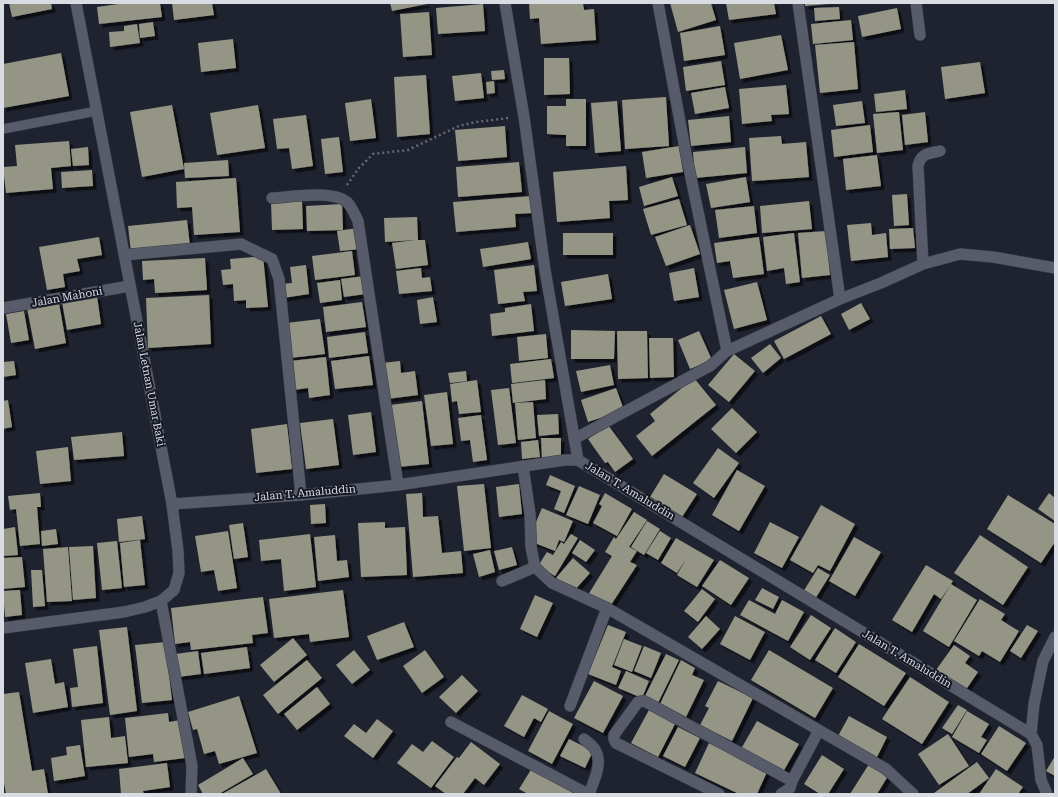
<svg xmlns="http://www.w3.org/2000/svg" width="1058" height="797" viewBox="0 0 1058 797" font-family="'Roboto Serif',serif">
  <defs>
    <filter id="shadow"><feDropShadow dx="3.5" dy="3.5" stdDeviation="0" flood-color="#0009"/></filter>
  </defs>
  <rect width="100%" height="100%" fill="#1f232f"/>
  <!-- building -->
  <path fill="#949585" filter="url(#shadow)" d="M9,3h42l1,6 -40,8z
    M125,3h35l2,14 -63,7 -2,-17z
    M172,3h40l2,12 -40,5z
    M390,3h37v1l-35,7z
    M529,3h54l1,7 10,-1 2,31 -55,4 -2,-26 -9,1z
    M670,3h41l5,17 -38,12z
    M726,3h48l2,11 -47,6z
    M805,3h24v1l-24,2z
    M483,4l2,27 -47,3 -2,-26z
    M839,7l1,12 -25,2 -1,-13z
    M897,8l4,21 -39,8 -4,-21z
    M429,12l3,43 -29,2 -3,-43z
    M851,20l2,20 -40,4 -2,-20z
    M153,22l2,14 -15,2 -1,-14z
    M137,24l3,19 -30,4 -1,-15 15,-1v-5z
    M720,26l5,29 -41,6 -4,-28z
    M781,35l7,35 -48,9 -6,-36z
    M233,39l3,29 -35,4 -3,-29z
    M854,42l4,47 -38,4 -5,-48z
    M61,53l8,43 -66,12v-44z
    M544,58h25l1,36 -26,1z
    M721,61l4,24 -39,6 -3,-24z
    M980,62l5,31 -40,6 -4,-32z
    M504,70l1,9 -13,1 -1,-9z
    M481,73l3,25 -29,3 -3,-25z
    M426,75l4,59 -33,3 -3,-60z
    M494,81l1,12 -8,1 -1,-12z
    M786,85l3,29 -18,1 1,6 -30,3 -3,-35z
    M725,87l4,21 -34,6 -4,-21z
    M905,90l2,19 -31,3 -2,-18z
    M666,97l3,49 -44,3 -3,-49z
    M371,99l5,39 -26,3 -5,-38z
    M566,99h20v47h-20v-11l-19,-1v-28h19z
    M617,101l4,50 -26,2 -4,-50z
    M862,101l3,22 -29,3 -3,-21z
    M172,105l12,64 -42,8 -12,-65z
    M258,105l7,43 -48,7 -7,-42z
    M899,112l4,38 -26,3 -4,-39z
    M925,112l3,30 -23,3 -3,-30z
    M306,115l7,51 -21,3 -3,-21 -12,1 -4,-30z
    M729,116l2,26 -40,4 -3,-26z
    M870,125l3,27 -39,5 -3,-27z
    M505,126l2,31 -49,4 -3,-31z
    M781,136l1,8 24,-2 3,35 -57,4 -3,-43z
    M339,137l4,35 -18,2 -4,-35z
    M69,141l2,25 -20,2 2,21 -47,4 -3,-26 14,-1 -2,-21z
    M679,146l4,26 -37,6 -4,-26z
    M88,147l1,18 -16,1 -2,-17z
    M745,147l2,26 -52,5 -2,-26z
    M877,155l4,31 -35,4 -3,-31z
    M228,160l1,16 -44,2 -1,-15z
    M519,162l3,30 -64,5 -2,-30z
    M626,166l2,34 -19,1 1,17 -53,4 -4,-50z
    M92,170l1,16 -31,2 -1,-16z
    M672,177l6,19 -34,10 -5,-19z
    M746,177l4,25 -39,6 -5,-24z
    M236,178l4,54 -46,3 -2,-28 -15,1 -1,-26z
    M907,194l2,31 -15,1 -2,-31z
    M531,196l2,17 -18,1 1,13 -60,5 -3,-30z
    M679,199l8,26 -36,10 -8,-26z
    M302,201l1,28 -31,1 -1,-28z
    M809,201l3,28 -50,4 -2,-27z
    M342,204l1,26 -36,1 -1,-25z
    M754,206l3,27 -38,5 -4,-28z
    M417,217l1,23h7l3,25 -32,4 -4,-26 23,-3 -30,2 -1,-24z
    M187,220l3,26 -59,6 -3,-26z
    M871,223l1,12 14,-2 2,24 -37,4 -4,-36z
    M690,225l10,29 -34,12 -11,-29z
    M358,228l3,21 -21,2 -3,-20z
    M913,228l2,20 -25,1 -1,-20z
    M826,231l4,44 -28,3 -4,-45z
    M563,233h50v22h-50z
    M794,233l6,49 -14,2 -2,-16 -17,3 -4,-34z
    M99,237l3,18 -25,4 3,12 -17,3 2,13 -18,3 -8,-43z
    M759,237l5,37 -31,4 -3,-17 -13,2 -3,-20z
    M528,242l3,17 -48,8 -3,-18z
    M352,251l3,24 -40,5 -3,-24z
    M263,256l5,51 -22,1v-8l-12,1 -1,-17 -10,1 -2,-15 10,-1 -1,-10z
    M205,258l2,32 -52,3 -1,-14 -11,1 -1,-19z
    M306,265l3,29 -26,4 -2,-14 11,-1 -2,-16z
    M534,265l3,26 -14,1 2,9 -27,3 -4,-34z
    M421,268l1,10 8,-1 2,14 -33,3 -3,-23z
    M694,268l5,29 -25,4 -5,-28z
    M608,274l4,25 -47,7 -4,-24z
    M364,276l2,18 -22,3 -3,-18z
    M340,280l2,20 -22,3 -3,-20z
    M757,282l10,38 -33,9 -10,-39z
    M209,295l2,49 -63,4 -2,-50z
    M97,296l4,28 -34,6 -5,-28z
    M433,297l4,25 -17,2 -3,-24z
    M362,302l4,25 -40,5 -3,-25z
    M59,303l7,40 -31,6 -8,-41z
    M861,303l9,16 -21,11 -8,-16z
    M531,304l3,27 -42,5 -2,-22 15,-2v-4z
    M24,311l5,29 -18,3 -5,-29z
    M821,316l10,18 -47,25 -10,-18z
    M320,319l5,35 -35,4 -4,-35z
    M571,330l44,1 -1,28h-43z
    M617,331h30l1,47 -30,1z
    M699,331l13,29 -22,9 -12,-29z
    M365,332l3,21 -39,5 -2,-21z
    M546,334l2,24 -29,3 -2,-24z
    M649,338h24l1,39 -24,1z
    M770,344l11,14 -18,15 -12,-15z
    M734,354l21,17 -26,31 -21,-17z
    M369,356l4,29 -38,4 -4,-28z
    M326,357l4,38 -21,3 -1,-10 -14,2 -4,-29z
    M551,359l3,19 -42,5 -2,-19z
    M14,361l2,14 -13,2v-15z
    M400,361l1,12 14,-2 3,24 -31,4 -5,-36z
    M610,365l4,20 -33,7 -5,-21z
    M466,371l1,10 -17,2 -2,-10z
    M694,378l22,27 -64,51 -16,-20 19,-15 -5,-7z
    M477,380l4,32 -22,2 -2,-13 -5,1 -2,-18z
    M545,380l1,19 -33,4 -2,-19z
    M509,388l7,55 -18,2 -7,-55z
    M616,388l8,22 -36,12 -7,-22z
    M447,392l6,52 -22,2 -7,-51z
    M8,400l4,27 -9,2v-28z
    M422,401l7,63 -31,3 -8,-62z
    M533,402l3,36 -18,2 -3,-37z
    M732,408l25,24 -21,21 -25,-24z
    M371,412l5,40 -23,3 -5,-40z
    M558,414l1,20 -20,2 -2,-21z
    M481,415l6,45 -14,2 -3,-22 -9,1 -3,-23z
    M333,419l6,46 -33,4 -6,-46z
    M287,424l5,45 -36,4 -5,-44z
    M608,425l25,34 -18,13 -7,-10 -3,1 -17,-24z
    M122,432l2,24 -50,4 -3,-23z
    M541,438h20v20l-19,1z
    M538,440l2,17 -18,2 -1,-17z
    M68,447l3,34 -31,3 -4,-33z
    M718,448l21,15 -25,35 -21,-15z
    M737,470l28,16 -26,45 -27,-16z
    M664,474l33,20 -15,23 -32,-20z
    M550,475l25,11 -11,27 -10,-4 7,-18 -15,-6z
    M484,484l7,64 -27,3 -7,-65z
    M519,484l3,30 -23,3 -3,-30z
    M579,486l21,9 -12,29 -22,-9z
    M40,493l1,14h-4l3,37 -20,2 -4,-37 -6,1 -2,-14z
    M422,493l1,24 15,-1 4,37 19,-2 2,22 -50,4 -7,-83z
    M605,493l27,16 -15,27 -24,-13 9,-17 -3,-2z
    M1049,493l6,5v23l-17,-12z
    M1008,495l47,29v18l-14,21 -54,-34z
    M325,504l1,19 -15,1 -1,-19z
    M821,505l34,19 -25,47 -12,-6 -5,8 -23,-13z
    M542,508l31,13 -9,21 -5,-2 -4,11 -23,-9 4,-12 -3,-1z
    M634,512l13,8 -18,27 8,4 -7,11 7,3 -28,43 -21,-13 24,-39 -7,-4 9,-15 2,2z
    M142,516l3,23 -26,3 -2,-23z
    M647,521l13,8 -16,26 -13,-8z
    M385,522v6l20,-1 2,48 -46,2 -3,-54z
    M770,522l29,15 -17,31 -28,-15z
    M243,523l5,34 -14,2 -5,-34z
    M15,527l3,28 -15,1v-27z
    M56,529l2,15 -16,2 -1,-15z
    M228,531l9,57 -19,3 -4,-21 -13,2 -6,-36z
    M660,531l11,7 -13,22 -12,-7z
    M310,534l6,53 -32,4 -3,-32 -20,2 -2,-21z
    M571,534l7,4 -23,38 -17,-10 9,-14 6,3 8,-13 3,2z
    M335,535l2,26 10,-1 2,17 -31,4 -4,-44z
    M980,535l48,32 -25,38 -49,-32z
    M854,537l27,15 -26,44 -26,-15z
    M676,538l38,22 -17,27 -20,-12 9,-16 -9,14 -16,-10z
    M140,540l5,45 -21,2 -4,-44z
    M580,540l15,10 -9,12 -14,-9z
    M117,541l5,47 -20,2 -5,-47z
    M93,546l3,52 -23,2 -4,-53z
    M68,547l4,54 -25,1 -4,-53z
    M512,547l5,18 -18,5 -5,-19z
    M490,550l5,22 -16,5 -6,-23z
    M22,557l3,30 -22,2v-31z
    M573,558l17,15 -17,19 -17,-14z
    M720,560l29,18 -18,27 -29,-19z
    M926,565l27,16 -12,18 -7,-5 -22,38 -20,-12z
    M818,568l12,7 -15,24 -12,-7z
    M31,570h11l3,36 -12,1z
    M951,584l26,16 -28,47 -26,-16z
    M762,588l17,9 -6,12 -18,-9z
    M702,589l13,10 -17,23 -14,-11z
    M20,590l2,25 -17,2 -2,-26z
    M343,590l6,47 -39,5 -1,-8 -35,4 -5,-39z
    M535,595l18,8 -16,34 -17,-8z
    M263,597l5,36 -16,2 1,8 -62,7 -1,-8 -15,2 -4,-36z
    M980,599l25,15 -4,6 18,11 -19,31 -18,-11 -3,5 -25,-15z
    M749,600l26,14 7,-14 22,12 -16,29 -48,-26z
    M811,615l20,13 -21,32 -20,-13z
    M706,616l14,13 -18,20 -14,-12z
    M735,616l30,16 -15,28 -30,-16z
    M404,622l10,25 -37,13 -10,-24z
    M608,625l18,7 -14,35 9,4 -5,14 -28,-11z
    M1027,625l11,6 -17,27 -11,-7z
    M127,627l10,84 -27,4 -11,-85z
    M835,628l21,14 -20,31 -21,-13z
    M293,638l14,17 -33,27 -14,-17z
    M624,639l18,7 -10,26 -18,-7z
    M165,642l7,58 -30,3 -7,-58z
    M859,644l47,29 -22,33 -46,-29z
    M954,645l16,11 -5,7 13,9 -13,19 -29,-21z
    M97,646l6,57 -31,4 -2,-19 8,-1 -5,-38z
    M644,646l17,7 -10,25 -17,-7z
    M247,647l3,21 -46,6 -3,-21z
    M354,650l16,20 -18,14 -16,-19z
    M425,650l19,27 -22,16 -19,-27z
    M769,650l64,38 -18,30 -64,-38z
    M198,651l3,23 -23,3 -3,-23z
    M666,654l13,6 -21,43 -13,-7z
    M51,659l4,25 9,-2 4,25 -35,6 -8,-50z
    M307,660l15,18 -44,36 -15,-19z
    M681,660l14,8 -3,7 12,5 -18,37 -26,-13z
    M626,671l23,10 -7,17 -24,-10z
    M462,675l16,16 -22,22 -17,-16z
    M910,677l39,25 -27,42 -40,-25z
    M594,681l29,15 -20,37 -29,-15z
    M718,681l35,17 -21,43 -32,-16 9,-17 -4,-2z
    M317,687l13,17 -33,26 -13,-16z
    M19,692l13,79 12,-2 4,25h-42l-3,-16v-84z
    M522,695l26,14 -7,13 -7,-4 -10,19 -20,-11z
    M239,696l18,57 -38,11 -4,-13 -11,3 -7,-25 -4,1 -5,-18z
    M958,705l9,5 -15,24 -10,-6z
    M650,708l26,14 -18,35 -27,-14z
    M549,711l24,13 -21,40 -24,-13z
    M967,711l22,13 -8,13 6,3 -8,13 -27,-16z
    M168,713l1,9 11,-2 5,38 -31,4 -1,-8 -24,3 -4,-39z
    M849,716l38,21 -11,22 -39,-21z
    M109,717l2,21 14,-2 3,27 -42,4 -5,-47z
    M377,719l16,12 -20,27 -29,-22 10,-12 12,9z
    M757,721l42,23 -16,28 -42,-23z
    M999,726l27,17 -19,28 -26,-17z
    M678,727l22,11 -15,29 -22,-11z
    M948,734l21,32 -30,19 -21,-31z
    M569,739l24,12 -8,17 -25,-12z
    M432,741l22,16 -23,31 -34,-25 15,-19 11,8z
    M471,742l29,22 -16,21 -9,-7 -12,16h-17l-11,-8 22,-29 2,1z
    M709,743l58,29 -10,22h-18l-44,-21z
    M80,745l5,31 -31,5 -3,-23 16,-3 -1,-8z
    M822,755l22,14 -16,25h-8l-16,-10z
    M1055,756v20l-9,-5z
    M243,758l10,16 -34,20h-16l-5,-9z
    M977,762l12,16 -22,16h-32l-1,-1z
    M167,763l3,24 -27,4 1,3h-23l-2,-25z
    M869,764l19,12 -11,18h-27z
    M532,768l43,26h-47l-9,-5z
    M266,769l15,25h-59z
    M996,769l27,18 -5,7h-39z"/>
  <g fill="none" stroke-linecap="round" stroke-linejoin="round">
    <defs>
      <path id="service" d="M3,129l94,-18"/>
      <path id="minor" d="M505,3l19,114 21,153 33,190
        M658,3l28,151 41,197
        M798,3l42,296
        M916,3l4,32
        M272,198c19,-1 60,-8 75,4 5,5 8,13 11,19l40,264
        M124,255l117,-11 31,15 7,20 22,216
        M923,264l-5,-98c3,-13 10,-12 22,-15
        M3,308l127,-22
        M574,439l136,-73 17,-15 113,-52 41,-16 42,-19 37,-10 33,3 62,11
        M523,466l7,48 1,33 4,20 17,16 55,25 279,161 27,25
        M172,504l129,-9 97,-10 167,-25h13l453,274
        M502,581l33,-14
        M161,601l31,165 -1,28
        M570,706l37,-98
        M451,722l137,72
        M584,739c3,3 7,5 10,9 10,14 0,32 -5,46
        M719,794l-103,-51 -2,-4v-4l24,-33 6,-1 148,80
        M781,794l9,-6 2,-7 27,-51
        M1047,794l-6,-14 -4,-35 -6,-11 3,-30 9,-43 12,-24"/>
      <path id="tertiary" d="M3,628l121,-16 21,-5 16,-6 13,-11 5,-17 -1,-22 -6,-47 -96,-501"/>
    </defs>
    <!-- service casing -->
    <use href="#service" stroke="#3b3e48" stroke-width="10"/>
    <!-- minor casing -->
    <use href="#minor" stroke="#3b3e48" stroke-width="12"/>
    <!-- tertiary casing -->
    <use href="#tertiary" stroke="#3b3e48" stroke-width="12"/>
    <!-- path -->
    <path stroke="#666973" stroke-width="2.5" stroke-dasharray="2 3" stroke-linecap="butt" d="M347,185l11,-16 15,-15 35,-4 51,-24 17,-4 33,-4"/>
    <!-- service -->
    <use href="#service" stroke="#585c6a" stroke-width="9"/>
    <!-- minor -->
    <use href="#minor" stroke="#585c6a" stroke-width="11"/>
    <!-- tertiary -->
    <use href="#tertiary" stroke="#585c6a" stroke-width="11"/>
  </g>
  <g text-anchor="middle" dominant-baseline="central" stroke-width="4" stroke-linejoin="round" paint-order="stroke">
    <!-- street labels -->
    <g font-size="11" fill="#dadce4" stroke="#161a25">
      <text transform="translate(67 297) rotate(-10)">Jalan Mahoni</text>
      <text transform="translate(149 384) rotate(79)">Jalan Letnan Umar Baki</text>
      <text transform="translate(630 491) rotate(31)">Jalan T. Amaluddin</text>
      <text transform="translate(305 493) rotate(-5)">Jalan T. Amaluddin</text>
      <text transform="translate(907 659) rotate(31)">Jalan T. Amaluddin</text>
    </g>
  </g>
  <!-- border -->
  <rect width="1058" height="797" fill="none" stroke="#dadce4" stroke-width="8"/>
</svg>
